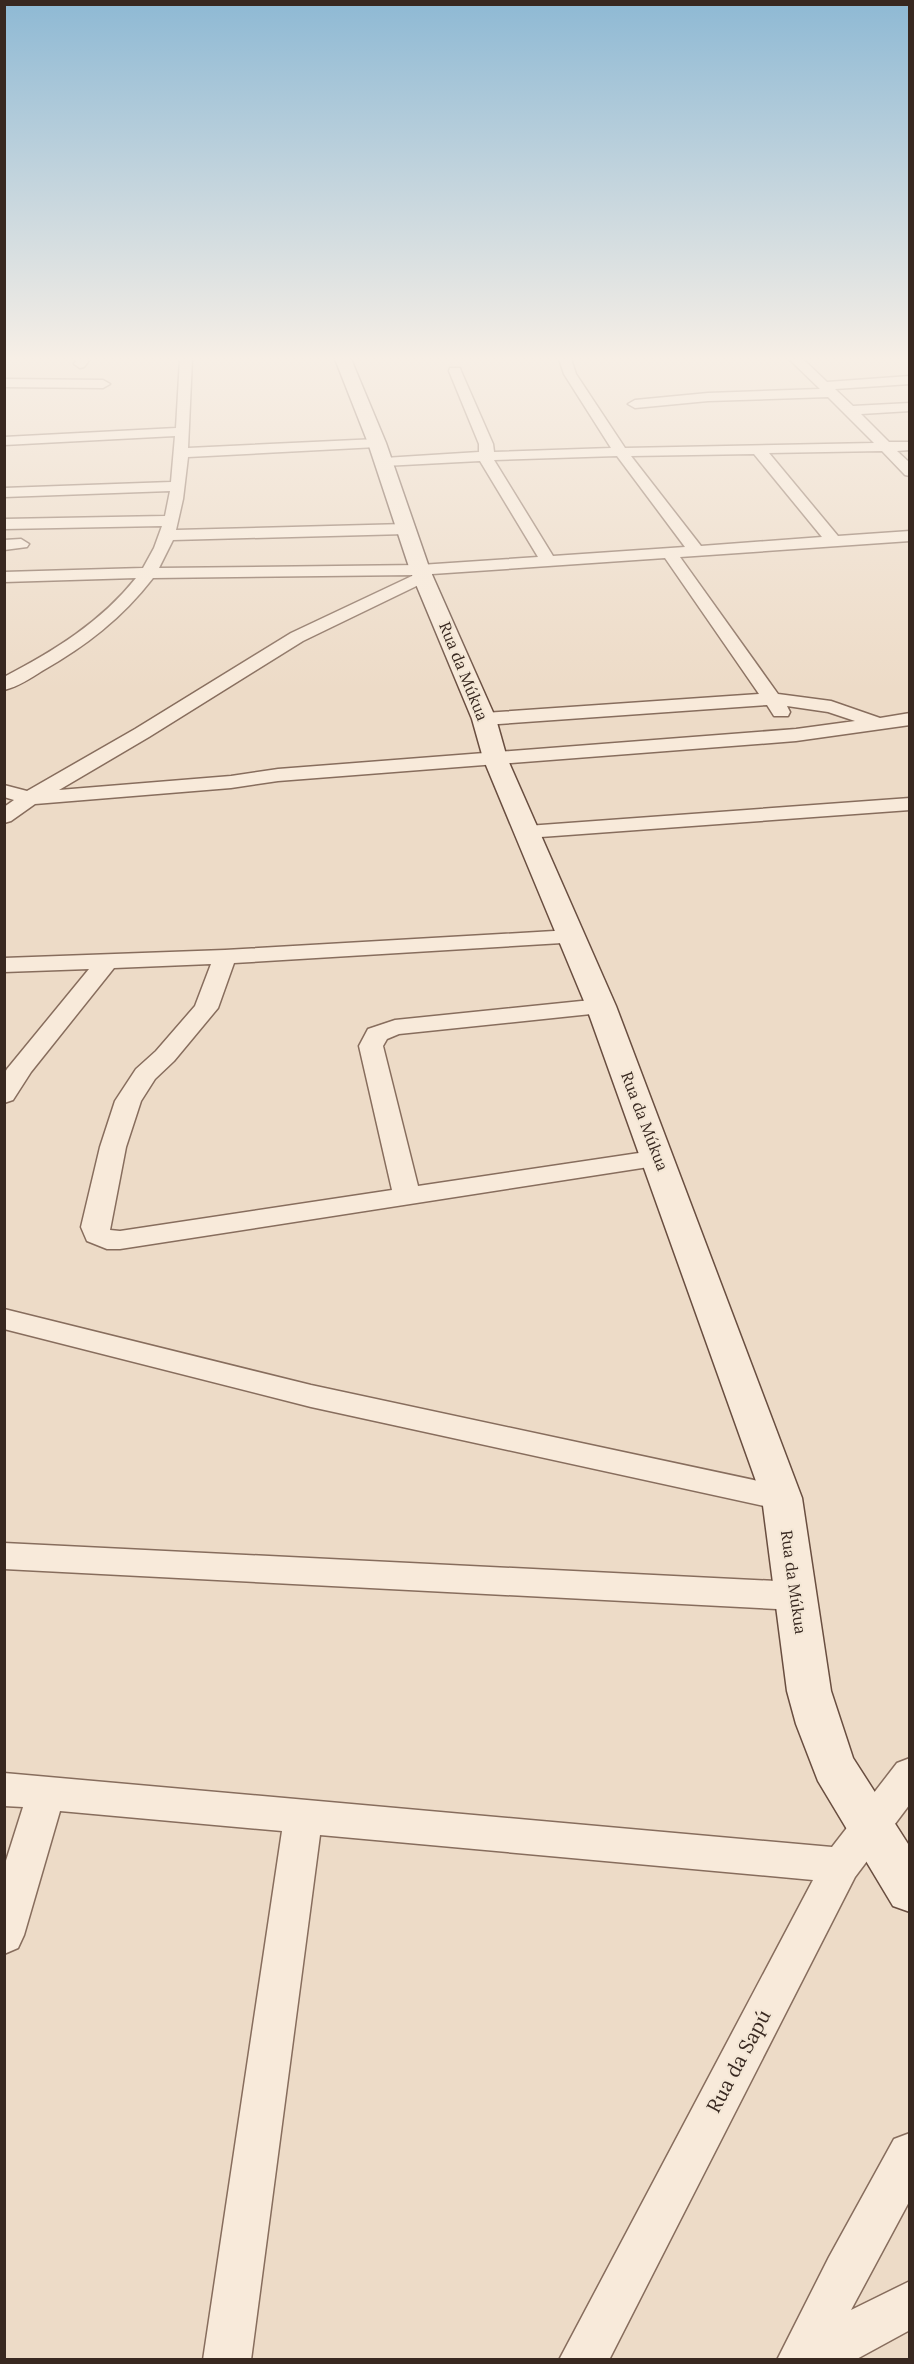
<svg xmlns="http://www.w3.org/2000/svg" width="914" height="2364" viewBox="0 0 914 2364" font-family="Lora,serif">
  <rect width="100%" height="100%" fill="#eddbc7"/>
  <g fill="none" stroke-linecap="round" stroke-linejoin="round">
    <defs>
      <path id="street" d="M77,359h13l-6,8 -4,1 -6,-4z
        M180,359h12l-4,89 189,-9 7,4 -7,4 -189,10 -5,42 -7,31 230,-6 8,5 -8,5 -233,6 -14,28 261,-3 118,-8 -58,-96 -96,5 -7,-4 7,-4 95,-6v-8l-30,-73 1,-3h10l1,3 32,73 1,8 117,-4 -47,-74 -5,-15h12l5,15 49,74 249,-5 -46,-46 -120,4 -73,7 -7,-4 7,-4 73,-7 112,-4 -31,-30h14l24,23 83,-6v8l-75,5 18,17 57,-3v8l-49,3 28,28h21v8l-13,1 13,12v13l-5,-1 -23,-24 -113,2 69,83 72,-5v10l-230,16 98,137 53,7 49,17 30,-5v12l-114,16 -518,40 -47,7 -196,16 -24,17 -7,2v-16l10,-7 -10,-3v-12l23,6 108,-62 156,-96 123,-58 -261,3c-31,40 -67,68 -111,93 -11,7 -24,16 -38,19v-13c50,-26 97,-55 132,-99l-132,4v-10l139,-4 11,-20 8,-22 -158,3v-10l161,-3 5,-25 -166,6v-9l167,-6 4,-46 -171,9v-8l172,-9zM754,454l68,83 -121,9 -70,-90zM617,456l68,91 -132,9 -59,-96zM665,558l94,136 -275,19 -7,2 -2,4 2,4 7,2 283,-20 7,11h14l2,-4 -3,-6 41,6 27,9 -59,8 -518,40 -47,7 -172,14 90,-53 154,-96 128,-62 1,-5z
        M4,379l99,1 7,4 -7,4 -99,-1z
        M21,539l8,5 -2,3 -23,3v-10z
        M910,798v12l-383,28 -7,-2 -3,-4 3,-4 7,-2z
        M571,930l8,2 3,5 -3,5 -345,21 -16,45 -44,53 -19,18 -14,22 -15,46 -16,83 10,1 272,-41 -33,-144 9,-17 27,-9 206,-21 8,2 4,5 -4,5 -8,2 -202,21 -12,5 -4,7 35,140 241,-36 9,2 4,6 -4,6 -548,85h-13l-20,-8 -6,-14 19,-80 15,-46 21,-32 20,-18 39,-45 16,-42 -97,4 -83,104 -18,28 -9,3v-29l3,-5 82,-100 -85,3v-14l221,-8z
        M4,1309l307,76 471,101 11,3 5,9 -5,9 -11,3 -471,-103 -307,-78z
        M4,1543l792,39 12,4 5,10 -5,10 -12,4 -792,-41z
        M910,1758v46l-55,73 -246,483h-50l254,-480 -493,-45 -69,525h-48l79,-529 -222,-20 -36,124 -6,13 -14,6v-87l19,-60 -19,-1v-33l828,74 65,-84z
        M910,2133v67l-59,110 59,-29v49l-55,30h-78l52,-103 65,-118z"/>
      <path id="secondary" d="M335,359h16l35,84 44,127 66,149 11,39 109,248 186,492 29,193 22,67 57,89v65l-17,-6 -75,-125 -22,-57 -9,-33 -25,-193 -176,-492 -103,-248 -11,-39 -62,-149 -42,-127z"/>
    </defs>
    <!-- street casing -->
    <use href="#street" stroke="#876d5d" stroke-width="3"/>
    <!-- secondary casing -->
    <use href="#secondary" stroke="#694e40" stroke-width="3"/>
    <!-- street -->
    <use href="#street" fill="#f8eada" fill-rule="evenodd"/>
    <!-- secondary -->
    <use href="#secondary" fill="#f8eada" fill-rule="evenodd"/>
  </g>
  <!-- sky -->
  <linearGradient id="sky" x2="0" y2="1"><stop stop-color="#8eb9d4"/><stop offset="0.52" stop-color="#f7efe6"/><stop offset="1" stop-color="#f7efe6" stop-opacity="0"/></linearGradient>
  <rect width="914" height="690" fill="url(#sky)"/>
  <g text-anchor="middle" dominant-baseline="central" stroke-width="4.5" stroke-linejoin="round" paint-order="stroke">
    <!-- street labels -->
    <g font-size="16" fill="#382820" stroke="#f4e7d6">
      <text transform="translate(464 671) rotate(68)">Rua da Múkua</text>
      <text transform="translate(645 1121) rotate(69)">Rua da Múkua</text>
      <text transform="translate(794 1582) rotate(82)">Rua da Múkua</text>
    </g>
    <!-- near-street labels -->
    <g font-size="20" fill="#382820" stroke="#f4e7d6">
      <text transform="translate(738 2061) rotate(-62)">Rua da Sapú</text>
    </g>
  </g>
  <!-- border -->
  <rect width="914" height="2364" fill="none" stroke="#382820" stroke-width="12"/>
</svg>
